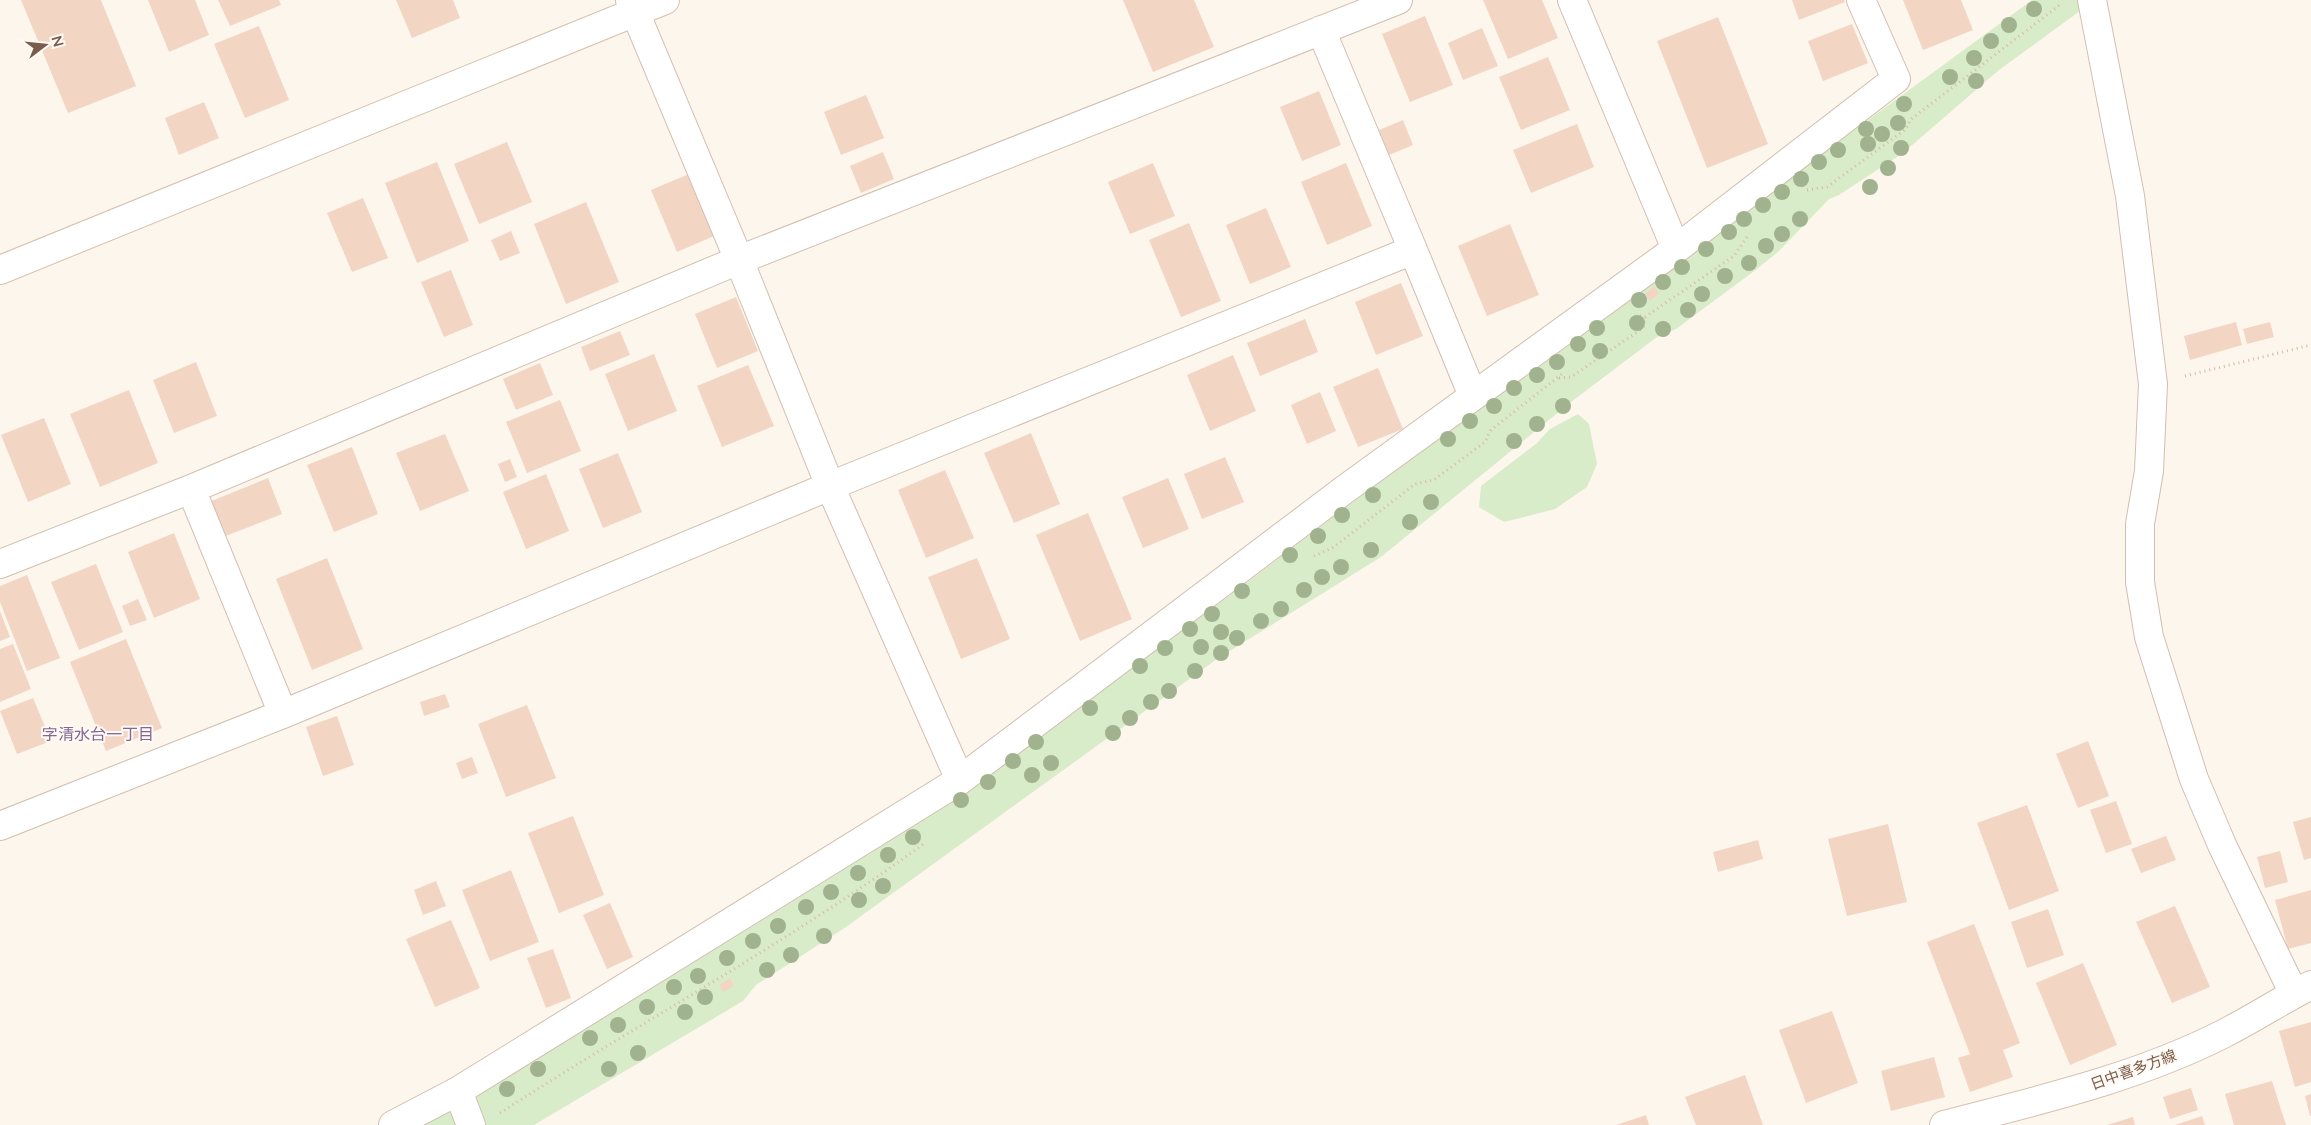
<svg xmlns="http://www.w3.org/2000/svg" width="2311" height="1125" viewBox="0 0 2311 1125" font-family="Lato,'Noto Sans JP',sans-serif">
  <rect width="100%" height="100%" fill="#fdf6ec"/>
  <!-- green -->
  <path fill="#d8ecc9" d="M2032,0h50l2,8 -85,62 -96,83 -64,42 -10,4 -50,52 -22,18 -81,60 -19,8 -86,65 -190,155 -164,102 -371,268 -90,58 -13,16 -209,124h-116l481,-294 41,-21 293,-217 310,-235z
    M1578,414l11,10 8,40 -10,23 -32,22 -51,13 -25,-15 2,-21 56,-43 13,-14z"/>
  <!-- building -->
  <path fill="#f3d5c3" d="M21,0h80l35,86 -68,27z
    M148,0h47l14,35 -40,17z
    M218,0h61l2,5 -51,21z
    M396,0h57l7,18 -48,20z
    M1123,0h71l20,47 -61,25z
    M1483,0h59l16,38 -50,21z
    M1792,0h52l1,2 -46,18z
    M1903,0h58l12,30 -50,20z
    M1425,16l28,69 -43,17 -28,-68z
    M1718,17l50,127 -61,24 -50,-127z
    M1852,24l16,39 -45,18 -15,-40z
    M259,26l30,74 -44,18 -31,-74z
    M1482,28l16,38 -35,14 -15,-37z
    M1548,57l22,53 -49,20 -22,-53z
    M1319,91l22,54 -39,16 -22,-54z
    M866,95l18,43 -43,17 -17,-43z
    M204,102l15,36 -40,17 -14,-37z
    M1403,120l10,25 -24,10 -10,-25z
    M1577,124l17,43 -63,26 -18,-43z
    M507,142l25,60 -53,22 -25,-60z
    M883,152l11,27 -33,14 -11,-27z
    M437,162l32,79 -52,22 -32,-80z
    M1153,163l22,53 -45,18 -22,-52z
    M1346,163l26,63 -45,19 -26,-63z
    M689,174l25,62 -37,16 -26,-62z
    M363,198l25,60 -36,14 -25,-59z
    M586,202l33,80 -53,22 -32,-80z
    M1266,208l25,59 -41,17 -24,-59z
    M1189,223l32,78 -40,16 -32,-77z
    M1510,224l29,71 -52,21 -29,-70z
    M511,231l9,22 -20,8 -9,-21z
    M451,270l22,55 -29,12 -23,-55z
    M1401,283l22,53 -47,19 -21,-53z
    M1654,286l5,7 -9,8 -5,-7z
    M736,297l22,54 -41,17 -22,-54z
    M1305,319l13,33 -58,24 -13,-33z
    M2236,322l6,23 -52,15 -6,-24z
    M2270,322l4,15 -27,7 -4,-15z
    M620,331l10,24 -40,16 -9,-24z
    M654,354l23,57 -49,20 -23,-57z
    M1233,355l23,56 -46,20 -23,-56z
    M196,362l21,54 -43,17 -21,-53z
    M540,363l13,32 -37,15 -13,-31z
    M748,365l26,61 -52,21 -25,-61z
    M1378,368l25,61 -45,18 -25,-60z
    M129,390l29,73 -58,24 -30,-73z
    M1320,392l16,39 -29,13 -16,-39z
    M560,400l21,51 -54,22 -21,-51z
    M44,418l27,66 -43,18 -27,-67z
    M1031,433l29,71 -46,19 -30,-70z
    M445,434l24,57 -49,20 -24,-58z
    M352,447l26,67 -44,18 -27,-67z
    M618,453l24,59 -39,16 -24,-59z
    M1225,457l19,45 -42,17 -18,-45z
    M510,459l7,18 -12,5 -7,-18z
    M945,470l29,68 -48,20 -28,-68z
    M546,474l23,57 -43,18 -23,-57z
    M268,478l14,36 -59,23 -14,-35z
    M1168,478l21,51 -46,19 -21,-51z
    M1088,513l44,106 -52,22 -44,-106z
    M174,533l26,66 -46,19 -26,-66z
    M327,558l36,91 -51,21 -36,-91z
    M977,558l33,81 -49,20 -33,-82z
    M96,564l27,68 -44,18 -28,-68z
    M27,575l33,83 -33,13 -27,-69v-16z
    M138,599l9,21 -17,6 -8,-20z
    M0,611l10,26 -10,4z
    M126,639l36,89 -56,23 -36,-89z
    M13,644l18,45 -31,13v-53z
    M445,694l5,13 -26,9 -4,-14z
    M33,698l18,43 -34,13 -17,-43z
    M527,705l29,73 -50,19 -28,-73z
    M337,716l17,49 -31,11 -17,-49z
    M2088,741l21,55 -31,12 -22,-54z
    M472,757l6,16 -16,6 -6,-16z
    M2116,801l16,43 -26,9 -16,-43z
    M2027,805l32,86 -50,19 -32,-87z
    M573,816l31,79 -45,18 -31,-80z
    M2311,817v41l-7,2 -11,-38z
    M1888,824l19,78 -60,14 -19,-77z
    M2166,836l10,24 -35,13 -10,-24z
    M1758,840l5,19 -45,13 -5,-20z
    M2280,851l8,31 -23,6 -8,-31z
    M511,870l28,72 -49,19 -28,-71z
    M436,881l10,25 -23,9 -9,-25z
    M2311,890v53l-23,6 -13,-49z
    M610,903l23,54 -26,12 -24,-54z
    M2175,906l35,81 -38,16 -36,-81z
    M2048,909l16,46 -37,13 -16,-46z
    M451,920l29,68 -45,19 -29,-68z
    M1974,924l46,119 -17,7 10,27 -43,15 -12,-34 12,-4 -43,-112z
    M553,949l18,49 -25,10 -19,-50z
    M2083,963l34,82 -47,20 -34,-82z
    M730,978l4,8 -11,6 -4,-7z
    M1832,1011l26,72 -52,20 -27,-73z
    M2311,1022v60l-16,5 -16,-56z
    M1934,1057l11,40 -54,14 -10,-40z
    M1745,1075l18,50h-67l-11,-28z
    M2272,1081l14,44h-52l-9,-31z
    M2191,1088l7,22 -28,9 -7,-22z
    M2311,1094v22h-1l-5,-20z
    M1646,1115l3,10h-33z
    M2202,1116l3,9h-30z
    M2133,1117l2,8h-28z"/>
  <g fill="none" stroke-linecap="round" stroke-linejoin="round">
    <defs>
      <path id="street" d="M630,0l109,260 91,226 130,294
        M1572,0l104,249
        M2092,0l38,196 23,188 -4,87 -9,53v58l9,55 45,142 28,66 72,149
        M1413,250l60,146
        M191,489l92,225
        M0,564l191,-75 548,-229 659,-260
        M0,826l283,-112 547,-228 583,-236 -92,-220
        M458,1091l13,34
        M393,1125l65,-34 502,-311 384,-290 332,-241 220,-170 -35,-79"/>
      <path id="secondary" d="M0,270l665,-270
        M1944,1125c95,-25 193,-47 281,-92 29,-15 57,-33 86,-48"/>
    </defs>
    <!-- street casing -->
    <use href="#street" stroke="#d1beb0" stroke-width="30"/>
    <!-- secondary casing -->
    <use href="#secondary" stroke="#d6c0b0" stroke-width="30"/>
    <!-- path -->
    <path stroke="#d9b8a5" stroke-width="3" stroke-dasharray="1 4" stroke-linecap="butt" d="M1807,190l20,-3 79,-58 4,-9 151,-116
      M1640,316l5,1 89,-61 13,-19
      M2185,376l126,-31
      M1559,378l12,-1 72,-49 2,-11
      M1314,556l20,-9 81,-63 19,-4 51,-38 6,-12 71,-56
      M500,1113c141,-91 289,-171 425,-270"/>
    <!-- street -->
    <use href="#street" stroke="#fff" stroke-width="28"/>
    <!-- secondary -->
    <use href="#secondary" stroke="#fff" stroke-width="28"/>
  </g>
  <!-- trees -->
  <g fill="#a0b28e">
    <circle cx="2034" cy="9" r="8"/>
    <circle cx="2009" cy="25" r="8"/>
    <circle cx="1991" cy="41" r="8"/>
    <circle cx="1974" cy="58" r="8"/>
    <circle cx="1950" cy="77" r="8"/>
    <circle cx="1976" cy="81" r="8"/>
    <circle cx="1904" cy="104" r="8"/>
    <circle cx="1898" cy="123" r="8"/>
    <circle cx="1866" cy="129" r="8"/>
    <circle cx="1882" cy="134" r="8"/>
    <circle cx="1868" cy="144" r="8"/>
    <circle cx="1901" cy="148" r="8"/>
    <circle cx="1838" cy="150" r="8"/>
    <circle cx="1819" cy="162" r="8"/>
    <circle cx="1888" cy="168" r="8"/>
    <circle cx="1801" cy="179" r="8"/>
    <circle cx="1870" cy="187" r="8"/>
    <circle cx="1782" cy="192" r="8"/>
    <circle cx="1763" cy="205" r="8"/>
    <circle cx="1744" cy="219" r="8"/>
    <circle cx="1800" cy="219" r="8"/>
    <circle cx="1729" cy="232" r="8"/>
    <circle cx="1782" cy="234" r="8"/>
    <circle cx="1766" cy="246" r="8"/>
    <circle cx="1706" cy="249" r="8"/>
    <circle cx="1749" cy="263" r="8"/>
    <circle cx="1682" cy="267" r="8"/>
    <circle cx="1725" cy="276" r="8"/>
    <circle cx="1663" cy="282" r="8"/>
    <circle cx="1702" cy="294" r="8"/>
    <circle cx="1639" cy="300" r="8"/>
    <circle cx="1688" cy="310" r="8"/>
    <circle cx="1637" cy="323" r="8"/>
    <circle cx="1597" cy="328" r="8"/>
    <circle cx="1663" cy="329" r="8"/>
    <circle cx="1578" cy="344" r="8"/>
    <circle cx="1600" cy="351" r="8"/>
    <circle cx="1557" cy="362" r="8"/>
    <circle cx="1537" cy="375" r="8"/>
    <circle cx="1514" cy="388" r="8"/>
    <circle cx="1494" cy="406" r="8"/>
    <circle cx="1563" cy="406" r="8"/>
    <circle cx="1470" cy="421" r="8"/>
    <circle cx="1537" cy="424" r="8"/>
    <circle cx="1448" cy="439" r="8"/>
    <circle cx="1514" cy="441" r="8"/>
    <circle cx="1373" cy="495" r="8"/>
    <circle cx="1431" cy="502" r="8"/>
    <circle cx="1342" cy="515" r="8"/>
    <circle cx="1410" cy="522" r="8"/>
    <circle cx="1318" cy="536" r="8"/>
    <circle cx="1371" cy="550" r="8"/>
    <circle cx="1290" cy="555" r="8"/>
    <circle cx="1341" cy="567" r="8"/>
    <circle cx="1322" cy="577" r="8"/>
    <circle cx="1304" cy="590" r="8"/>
    <circle cx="1242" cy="591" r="8"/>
    <circle cx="1281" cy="609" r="8"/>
    <circle cx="1212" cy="614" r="8"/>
    <circle cx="1261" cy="621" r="8"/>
    <circle cx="1190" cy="629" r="8"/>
    <circle cx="1221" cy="632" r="8"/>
    <circle cx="1237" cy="638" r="8"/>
    <circle cx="1201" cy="647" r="8"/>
    <circle cx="1165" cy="648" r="8"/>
    <circle cx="1221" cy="653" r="8"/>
    <circle cx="1140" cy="666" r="8"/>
    <circle cx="1195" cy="671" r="8"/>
    <circle cx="1169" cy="691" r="8"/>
    <circle cx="1151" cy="702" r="8"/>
    <circle cx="1090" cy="708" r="8"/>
    <circle cx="1130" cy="718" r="8"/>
    <circle cx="1113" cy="733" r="8"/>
    <circle cx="1036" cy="742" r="8"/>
    <circle cx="1013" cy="761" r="8"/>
    <circle cx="1051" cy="763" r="8"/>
    <circle cx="1032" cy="775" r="8"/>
    <circle cx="988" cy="782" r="8"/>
    <circle cx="961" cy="800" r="8"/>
    <circle cx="913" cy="837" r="8"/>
    <circle cx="888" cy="855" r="8"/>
    <circle cx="858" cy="873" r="8"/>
    <circle cx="883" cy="886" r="8"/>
    <circle cx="831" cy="892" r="8"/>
    <circle cx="859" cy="900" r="8"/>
    <circle cx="806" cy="907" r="8"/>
    <circle cx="778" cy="926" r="8"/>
    <circle cx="824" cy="936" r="8"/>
    <circle cx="753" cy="941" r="8"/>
    <circle cx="791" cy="955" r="8"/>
    <circle cx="727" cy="958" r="8"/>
    <circle cx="767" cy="970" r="8"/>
    <circle cx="698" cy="976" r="8"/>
    <circle cx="674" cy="987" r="8"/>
    <circle cx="705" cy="997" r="8"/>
    <circle cx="647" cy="1007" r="8"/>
    <circle cx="685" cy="1012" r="8"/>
    <circle cx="618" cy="1025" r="8"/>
    <circle cx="590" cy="1038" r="8"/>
    <circle cx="638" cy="1053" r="8"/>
    <circle cx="538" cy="1069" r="8"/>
    <circle cx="609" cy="1069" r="8"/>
    <circle cx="507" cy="1089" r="8"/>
  </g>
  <g text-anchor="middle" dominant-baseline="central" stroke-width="4" stroke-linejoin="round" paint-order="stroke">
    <!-- street labels -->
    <g font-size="15" fill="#7a5c4d" stroke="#fffaf3">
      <text transform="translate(2133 1069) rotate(-20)">日中喜多方線</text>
    </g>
    <!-- neighbourhood labels -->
    <g font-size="16" fill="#846695" stroke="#fffaf3">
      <text x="98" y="733">字清水台一丁目</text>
    </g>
  </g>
  <!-- north arrow -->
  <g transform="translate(45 45) rotate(74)" stroke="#fffaf3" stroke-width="4" paint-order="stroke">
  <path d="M0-4L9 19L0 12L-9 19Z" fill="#7a5c4d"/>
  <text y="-8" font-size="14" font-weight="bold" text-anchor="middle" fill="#7a5c4d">N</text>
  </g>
</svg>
